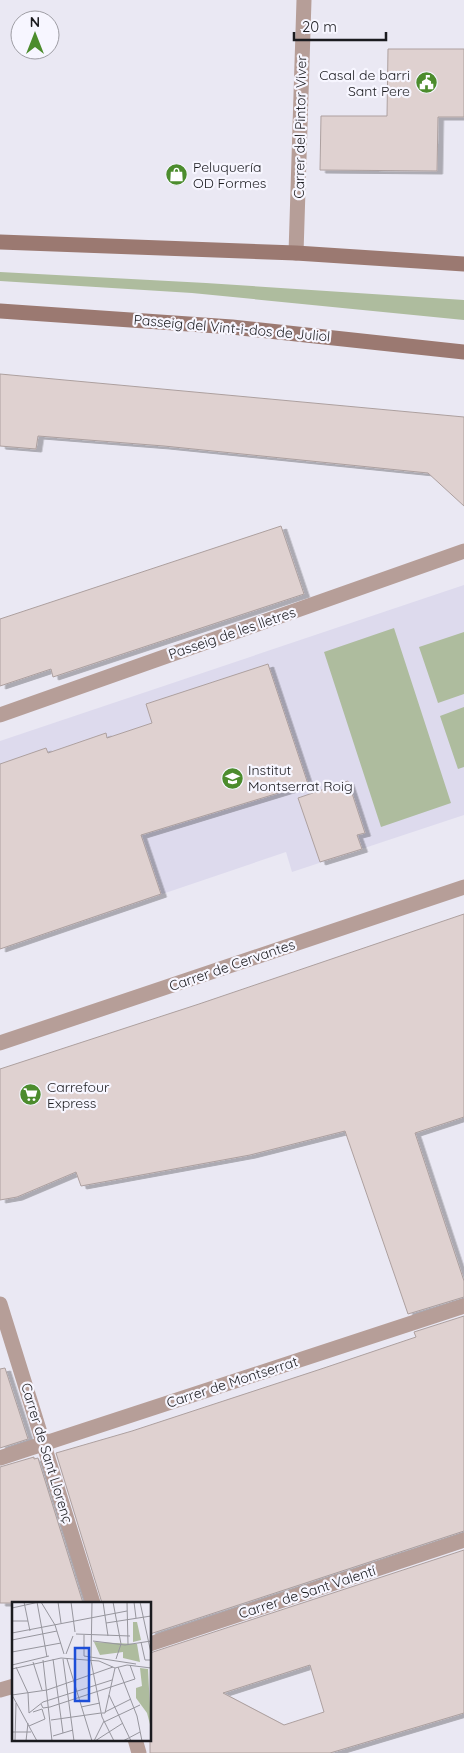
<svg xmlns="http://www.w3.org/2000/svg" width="464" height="1753" viewBox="0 0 464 1753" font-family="Quicksand,sans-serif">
  <defs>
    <filter id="shadow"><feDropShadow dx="5.5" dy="3" stdDeviation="0" flood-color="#0004"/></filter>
  </defs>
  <rect width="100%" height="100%" fill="#eae8f3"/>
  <!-- built -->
  <path fill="#dddaed" d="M464,585v230l-172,57 -6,-20 -286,97v-208z"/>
  <!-- green -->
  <path fill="#aebc9e" d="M0,272l206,11 258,17v20l-272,-27 -192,-12z
    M394,628l57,175 -70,24 -57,-175z
    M464,632v62l-26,9 -19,-56z
    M464,707v60l-6,2 -18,-53z"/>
  <!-- building -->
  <path fill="#dfd1d0" stroke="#ada09f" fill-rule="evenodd" filter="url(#shadow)" d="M388,49h76v68h-26l-1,54 -117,-1 1,-54h66z
    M0,374l464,43v89l-36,-33 -264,-27 -126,-10 -2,13 -36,-3z
    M281,526l23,68 -251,83 -2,-8 -51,17v-67z
    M268,664l40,120 -167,51 20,59 -161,55v-185l46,-16 2,5 58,-20 1,5 45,-15 -6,-19z
    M348,781l17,52 -8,2 5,14 -42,13 -22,-64z
    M464,914v203l-49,16 49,148v16l-56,17 -63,-183 -95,24 -169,31 -5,-14 -59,25 -17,3v-131l199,-65z
    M464,1316v215l-314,103v-31h-48l-46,-150 76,-22 189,-62 95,-32 -2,-5z
    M5,1368l23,71 -28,9v-79z
    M34,1457v2l4,-1 45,145h-83v-136z
    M464,1550v163l-134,40h-180v-100zM310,1665l14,47 -40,13 -61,-32z"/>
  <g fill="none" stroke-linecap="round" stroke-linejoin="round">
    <!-- street -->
    <path stroke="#b69e98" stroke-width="15" d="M296,253l8,-253
      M0,715l464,-164
      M0,1043l464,-156
      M0,1304l93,299
      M0,1458l464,-152
      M150,1644l314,-104
      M0,1690l14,-4
      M135,1739l4,14"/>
    <!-- secondary -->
    <path stroke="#9b7971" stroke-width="15" d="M0,242l296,11 168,11
      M0,311l232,16 232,25"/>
  </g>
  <!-- icons -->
  <defs>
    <symbol id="civic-disc" viewBox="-11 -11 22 22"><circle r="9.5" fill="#4c8c2d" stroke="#f7f6ff"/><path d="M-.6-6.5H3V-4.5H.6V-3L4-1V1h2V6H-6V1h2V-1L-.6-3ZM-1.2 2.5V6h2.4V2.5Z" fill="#fff"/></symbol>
    <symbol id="shop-disc" viewBox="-11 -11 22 22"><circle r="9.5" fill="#4c8c2d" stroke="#f7f6ff"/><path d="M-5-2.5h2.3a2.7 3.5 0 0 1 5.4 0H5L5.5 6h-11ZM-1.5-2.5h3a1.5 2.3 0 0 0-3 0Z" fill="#fff"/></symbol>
    <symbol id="school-disc" viewBox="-11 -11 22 22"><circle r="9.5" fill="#4c8c2d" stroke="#f7f6ff"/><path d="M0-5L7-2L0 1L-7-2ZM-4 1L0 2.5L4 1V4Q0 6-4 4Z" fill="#fff"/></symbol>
    <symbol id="supermarket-disc" viewBox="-11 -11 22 22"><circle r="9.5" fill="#4c8c2d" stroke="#f7f6ff"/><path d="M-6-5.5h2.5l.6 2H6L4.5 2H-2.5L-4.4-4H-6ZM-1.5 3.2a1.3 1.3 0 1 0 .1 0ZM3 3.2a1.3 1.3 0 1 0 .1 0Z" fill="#fff"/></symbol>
  </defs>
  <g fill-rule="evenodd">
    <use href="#civic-disc" x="414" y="70" width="25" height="25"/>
    <use href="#shop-disc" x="164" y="162" width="25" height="25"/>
    <use href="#school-disc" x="220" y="766" width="25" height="25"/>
    <use href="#supermarket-disc" x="18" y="1082" width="25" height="25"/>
  </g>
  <g text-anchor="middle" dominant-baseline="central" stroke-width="4.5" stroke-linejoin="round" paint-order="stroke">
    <!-- poi labels -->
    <g font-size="14" fill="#1b1b1f" stroke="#f7f6ff" text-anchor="start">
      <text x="410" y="75" text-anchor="end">Casal de barri<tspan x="410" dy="16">Sant Pere</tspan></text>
      <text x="193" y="167">Peluquería<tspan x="193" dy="16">OD Formes</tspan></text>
      <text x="248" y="770">Institut<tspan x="248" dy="16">Montserrat Roig</tspan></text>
      <text x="47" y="1087">Carrefour<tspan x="47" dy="16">Express</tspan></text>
    </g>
    <!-- street labels -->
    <g font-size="14" fill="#1b1b1f" stroke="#f7f6ff">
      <text transform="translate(300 127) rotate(-89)">Carrer del Pintor Viver</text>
      <text transform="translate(232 328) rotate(5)">Passeig del Vint-i-dos de Juliol</text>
      <text transform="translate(232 633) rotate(-19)">Passeig de les lletres</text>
      <text transform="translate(232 965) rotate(-19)">Carrer de Cervantes</text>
      <text transform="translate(232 1382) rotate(-18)">Carrer de Montserrat</text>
      <text transform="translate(47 1453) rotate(73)">Carrer de Sant Llorenç</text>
      <text transform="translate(307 1592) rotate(-18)">Carrer de Sant Valentí</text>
    </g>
  </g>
  <!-- overview -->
  <g transform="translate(12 1602)">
    <rect width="139" height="139" fill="#eae8f3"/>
    <path d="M121,20h4l4,18 -8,2zM82,40l43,2 3,18 -17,-4v-6l-23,3zM128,66l8,1 3,59 -4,-15 -11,-15v-10l6,-2z" fill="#aebc9e"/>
    <path fill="none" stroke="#97969e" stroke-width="1" d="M12,0l6,29M25,0l10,55M29,0l14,23 9,29M46,0l3,21M59,0l4,30M80,0l-1,59 11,56 12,24M91,0l5,34M101,0l8,42 -5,15M115,0l1,42M122,0l2,16M128,0l11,51M0,6l27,-6M0,19h16M94,21l45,-7M0,31l115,-22M64,32l54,2M0,38l45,-9M81,39l32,4 26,-4M129,40l4,18h6M0,50l49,-9M54,52l7,-18M72,54l52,8M72,54v-21M41,57l10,74M51,57l11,82M55,57l25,82M31,58l9,81M21,60l9,28M0,63l37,-9M4,65l12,26 1,20M106,65l19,49 5,25M0,67l49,-11 38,3 16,7 12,-3 24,3M0,93l35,-5 66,-23M0,93l25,46M97,93l22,46M29,102l2,4 7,-1 85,-28 -5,-14M69,105l19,-4M93,110l26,-13M17,111l14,-11 69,-22M90,111h3l10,-45M39,118l50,-7M92,120l36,-17M17,124l16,-7 -3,-10 -9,3M0,130h19M41,134l20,-6M3,139l1,-38M14,139l2,-18M82,139l10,-20M83,139l28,-18M111,139l17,-9"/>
    <path fill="#1d4ed8" fill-opacity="0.15" stroke="#1d4ed8" stroke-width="2.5" d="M63,46h14v53h-14z"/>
    <rect width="139" height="139" fill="none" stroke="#1b1b1f" stroke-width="2.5"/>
  </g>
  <!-- north arrow -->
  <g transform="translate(35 35)"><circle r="24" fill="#f7f6ff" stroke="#9f9ea5"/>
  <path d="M0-4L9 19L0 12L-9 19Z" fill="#4c8c2d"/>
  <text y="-8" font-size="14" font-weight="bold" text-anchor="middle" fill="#1b1b1f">N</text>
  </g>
  <!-- scale -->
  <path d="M294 32v8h92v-8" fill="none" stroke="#1b1b1f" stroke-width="2.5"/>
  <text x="302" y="32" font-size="15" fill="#1b1b1f" stroke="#f7f6ff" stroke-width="4" paint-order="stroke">20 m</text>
</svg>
